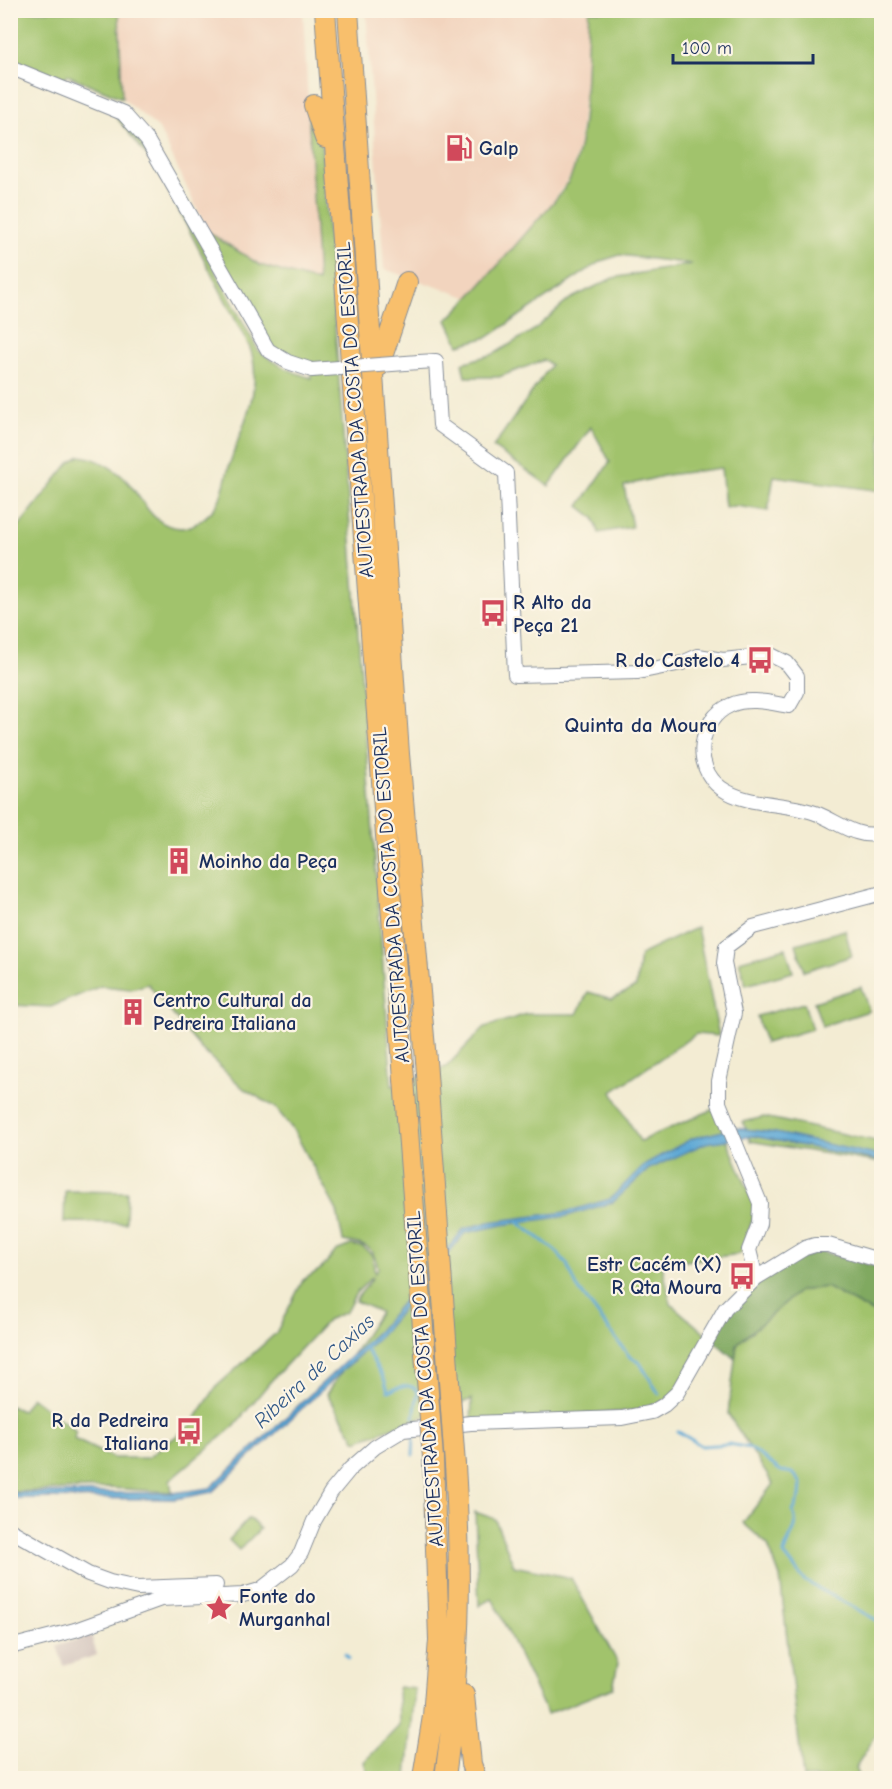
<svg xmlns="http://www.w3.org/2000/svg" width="892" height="1789" viewBox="0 0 892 1789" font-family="'Comic Neue',sans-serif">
  <rect width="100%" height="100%" fill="#fcf5e5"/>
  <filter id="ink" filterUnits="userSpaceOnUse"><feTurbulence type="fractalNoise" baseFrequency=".0167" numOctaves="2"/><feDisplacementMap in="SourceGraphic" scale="12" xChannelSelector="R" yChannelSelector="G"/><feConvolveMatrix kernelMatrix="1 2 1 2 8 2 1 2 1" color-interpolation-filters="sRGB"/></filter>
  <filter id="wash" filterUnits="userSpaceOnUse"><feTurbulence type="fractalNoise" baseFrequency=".008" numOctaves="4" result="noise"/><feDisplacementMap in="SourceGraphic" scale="24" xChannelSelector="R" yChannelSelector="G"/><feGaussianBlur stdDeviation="1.35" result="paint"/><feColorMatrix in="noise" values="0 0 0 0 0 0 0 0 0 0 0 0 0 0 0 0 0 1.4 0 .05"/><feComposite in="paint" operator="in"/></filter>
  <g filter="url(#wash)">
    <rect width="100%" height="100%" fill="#f3ecd3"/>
    <!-- built -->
    <path fill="#f2d4be" d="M119,11h184l15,271 -58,-17 -52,-33 -49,-103 -37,-31z
      M366,11h223l-5,83 -6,53 -7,28 -20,29 -81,94 -86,-29z"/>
    <!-- industrial -->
    <path fill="#cfc0ba" d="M91,1635l6,20 -33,11 -7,-20z"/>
    <!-- green -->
    <path fill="#a1c36c" stroke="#5e7965" stroke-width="1.5" d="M10,11h109l3,87 -55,-23 -5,6 -51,-20z
      M589,11h292v480l-107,-15 -6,35 -32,-5 -11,1 -4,-39 -54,7 -43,11 8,41 -33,6 -5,-15 -15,-12 31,-44 -19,-35 -42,59 -56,-39 58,-82 -7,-5 -45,17h-34l-3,-14 32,-9 40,-24 36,-31 43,-21 79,-14 -72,-9 -19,6 -113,76 -29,8 -12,-25c31,-30 58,-63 86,-95 13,-15 32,-33 39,-51 16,-42 13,-117 17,-163z
      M308,109l13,32 71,945 54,-19 39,-40 42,-13h50l11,-22 24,7 24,-12 4,-32 57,-28 22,109 -23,-2 -84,58 28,49 74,-32 41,97 -1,10 -14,38 -78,10 9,40 37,32 -26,49 -24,24 -187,14 1,-24 -116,42 -29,-47 53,-82 -25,-11c5,-9 15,-16 18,-25l-17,17 -10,19 -17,7 -59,63 -36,44 -64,54 2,12 -63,-4 -98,4 -1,-86 12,5 9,-14 45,34 -2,8 39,19h34l44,-33 26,-39 59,-53 27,-53 18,-11 15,-18 15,-6 12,2 9,8 3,18 3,-5c-6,-25 -12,-22 -35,-27l-6,-30 -43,-80 -19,-24 -31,-18 -44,-41 -52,-64 -17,5 -30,-3 -50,21 -40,-2v-469l59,-74 10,-6c17,1 41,16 51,30 14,18 23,41 50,42 14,0 30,-14 37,-25 6,-12 8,-27 12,-40 12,-37 34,-76 20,-115l-92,-178 -44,-56 18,12 55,91 71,133c16,14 33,22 53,28v-13c-15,-5 -31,-9 -42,-22 -23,-26 -44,-79 -61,-111l52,33 58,17z
      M845,930l7,26 -48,15 -8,-27z
      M786,948l7,24 -47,13 -7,-24z
      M861,987l8,24 -47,15 -8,-24z
      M804,1003l8,26 -47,14 -8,-27z
      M764,1117l117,25v21l-131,-22 -7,-19z
      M65,1191l62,1 -1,31 -62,-1z
      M826,1287l55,30v410l-26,41 4,10h-56l-23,-201 -12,-32 -25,-22 30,-39 -45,-70 9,-70 62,-53z
      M475,1512l20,7 19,47 57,12 47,85 -5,25 -66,26 -55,-116 -13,8z
      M249,1518l11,11 -21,21 -10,-10z
      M398,1687l17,2 -8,89h-38l-5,-16 35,-36z"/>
    <!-- forest -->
    <path fill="#80a960" stroke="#4e6c5f" stroke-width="1.5" d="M819,1251l62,17v49l-55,-30 -27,4 -62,53 -2,15 -27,-23 48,-58z"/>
    <!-- water -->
    <path fill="#5da8d5" stroke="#3c6c9a" stroke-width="1.5" d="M736,1128l40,5 105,23v5l-128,-25 -47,7 -57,26 -36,33 -46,14 -65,9 -37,8 -84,102 -169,157 -37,7 -164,-1 -1,-5h163l37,-5 168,-157 86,-102 25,-7 77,-10 44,-13 35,-35 48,-26z"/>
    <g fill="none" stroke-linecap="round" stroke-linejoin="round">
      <!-- stream -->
      <path stroke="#5da8d5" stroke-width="3" d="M518,1222l38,29 11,13 10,23 52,69 11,7 19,31
        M365,1347l20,34 3,10c11,-2 22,-11 30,1l-4,25
        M677,1431l25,15 27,-2 21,4 31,23 12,2 8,10 -1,13 -7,16c8,18 -6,25 -9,42l21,27 77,42
        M413,1455l1,-21
        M293,1617l6,4
        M345,1654l4,4"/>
    </g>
  </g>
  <g filter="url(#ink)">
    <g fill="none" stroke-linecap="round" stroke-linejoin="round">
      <defs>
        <path id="tertiary" d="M10,67l113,46 24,27 121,210 20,12 24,8
          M419,362l17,-1 4,64 66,48 9,202 123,-3 44,-9 16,-7 25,4 48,-5 16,8 10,13v16l-8,14c-18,-3 -41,-9 -58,-1 -33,14 -39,62 -10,83 27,19 66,14 97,26 20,8 40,26 64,19
          M756,1278l-7,-28 10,-26 1,-21 -41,-100v-22l15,-68 -10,-50 2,-16 27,-20 129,-34
          M10,1530l78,44 22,8 28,6 78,-3
          M10,1647l65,-17 86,-31 82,-4 17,-5 32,-25 9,-12 13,-32 17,-29 19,-23 25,-22 28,-17 68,-7 151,-5 30,-6 12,-7 13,-12 48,-84 31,-31 49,-30 10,-3h13l54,16"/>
        <path id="motorway" d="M325,10l79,1069
          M348,10l51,744 27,306
          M314,105l11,33
          M379,366l28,-84
          M464,1695l7,69 5,14
          M423,1778l10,-62 6,-76 -6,-182
          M445,1778c15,-108 17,-204 10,-313"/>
      </defs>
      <!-- tertiary casing -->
      <use href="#tertiary" stroke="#878e98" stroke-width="16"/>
      <!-- motorway casing -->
      <use href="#motorway" stroke="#878e98" stroke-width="22"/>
      <!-- tertiary -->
      <use href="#tertiary" stroke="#fff" stroke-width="14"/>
      <!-- motorway -->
      <use href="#motorway" stroke="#f8bf6c" stroke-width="20"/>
      <defs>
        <path id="tertiary-bridge" d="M312,370l107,-8"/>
        <path id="motorway-bridge" d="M426,1060l29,405
          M404,1079l29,379"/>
      </defs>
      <!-- tertiary-bridge casing -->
      <use href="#tertiary-bridge" stroke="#878e98" stroke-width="16" stroke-linecap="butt"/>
      <!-- motorway-bridge casing -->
      <use href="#motorway-bridge" stroke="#878e98" stroke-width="22" stroke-linecap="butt"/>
      <!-- tertiary-bridge -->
      <use href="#tertiary-bridge" stroke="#fff" stroke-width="14"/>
      <!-- motorway-bridge -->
      <use href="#motorway-bridge" stroke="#f8bf6c" stroke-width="20"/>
    </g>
  </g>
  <!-- icons -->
  <defs>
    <symbol id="fuel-bare" viewBox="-9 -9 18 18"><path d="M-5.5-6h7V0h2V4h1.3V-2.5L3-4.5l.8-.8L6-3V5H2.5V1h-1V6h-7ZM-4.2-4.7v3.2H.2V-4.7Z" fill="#d1495b" stroke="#fcf5e5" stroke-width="2.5" paint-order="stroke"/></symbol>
    <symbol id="bus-bare" viewBox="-9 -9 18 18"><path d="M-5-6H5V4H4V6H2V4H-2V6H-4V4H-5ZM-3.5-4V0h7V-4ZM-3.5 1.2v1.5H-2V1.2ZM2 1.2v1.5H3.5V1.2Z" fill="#d1495b" stroke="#fcf5e5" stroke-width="2.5" paint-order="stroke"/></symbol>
    <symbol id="building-bare" viewBox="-9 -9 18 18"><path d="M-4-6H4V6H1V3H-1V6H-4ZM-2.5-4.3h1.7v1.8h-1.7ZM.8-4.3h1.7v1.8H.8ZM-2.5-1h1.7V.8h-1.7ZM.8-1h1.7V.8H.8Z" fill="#d1495b" stroke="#fcf5e5" stroke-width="2.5" paint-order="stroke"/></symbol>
    <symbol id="sight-bare" viewBox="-9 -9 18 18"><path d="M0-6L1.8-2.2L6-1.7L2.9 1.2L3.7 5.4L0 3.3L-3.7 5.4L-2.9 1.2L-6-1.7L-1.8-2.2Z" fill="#d1495b" stroke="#fcf5e5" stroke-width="2.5" paint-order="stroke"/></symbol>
  </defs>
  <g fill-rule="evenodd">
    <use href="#fuel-bare" x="440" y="129" width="38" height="38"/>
    <use href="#bus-bare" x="474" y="594" width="38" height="38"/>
    <use href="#bus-bare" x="741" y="641" width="38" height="38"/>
    <use href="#building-bare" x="160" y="842" width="38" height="38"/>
    <use href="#building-bare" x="114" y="993" width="38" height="38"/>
    <use href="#bus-bare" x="723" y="1257" width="38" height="38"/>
    <use href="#bus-bare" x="170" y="1412" width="38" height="38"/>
    <use href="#sight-bare" x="200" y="1589" width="38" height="38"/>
  </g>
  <g text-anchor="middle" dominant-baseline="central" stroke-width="4.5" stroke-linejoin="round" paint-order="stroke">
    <!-- poi labels -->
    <g font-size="20" font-weight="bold" fill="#1b2f5e" stroke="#fcf5e5" text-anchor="start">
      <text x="479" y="148">Galp</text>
      <text x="513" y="602">R Alto da<tspan x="513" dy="23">Peça 21</tspan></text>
      <text x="740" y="660" text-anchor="end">R do Castelo 4</text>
      <text x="199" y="861">Moinho da Peça</text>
      <text x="153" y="1000">Centro Cultural da<tspan x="153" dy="23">Pedreira Italiana</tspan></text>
      <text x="722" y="1264" text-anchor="end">Estr Cacém (X)<tspan x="722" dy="23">R Qta Moura</tspan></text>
      <text x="169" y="1420" text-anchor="end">R da Pedreira<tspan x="169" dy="23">Italiana</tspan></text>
      <text x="239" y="1596">Fonte do<tspan x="239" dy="23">Murganhal</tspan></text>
    </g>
    <!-- street labels -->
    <g font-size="20" fill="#1b2f5e" stroke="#fcf5e5">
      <text transform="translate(355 410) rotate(-94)">AUTOESTRADA DA COSTA DO ESTORIL</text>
      <text transform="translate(391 895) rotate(-94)">AUTOESTRADA DA COSTA DO ESTORIL</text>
      <text transform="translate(425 1379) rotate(-94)">AUTOESTRADA DA COSTA DO ESTORIL</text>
    </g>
    <!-- neighbourhood labels -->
    <g font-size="21" font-weight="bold" fill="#1b2f5e" stroke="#fcf5e5">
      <text x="641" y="725">Quinta da Moura</text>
    </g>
    <!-- water labels -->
    <g font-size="21" font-style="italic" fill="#325988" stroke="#fcf5e5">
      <text transform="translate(314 1371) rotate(-43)">Ribeira de Caxias</text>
    </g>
  </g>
  <!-- margin -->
  <rect width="892" height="1789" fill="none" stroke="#fcf5e5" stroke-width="36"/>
  <!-- scale -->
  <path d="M673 54v9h140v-9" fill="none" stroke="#1b2f5e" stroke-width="3"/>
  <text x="682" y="54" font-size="18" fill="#1b2f5e" stroke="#fcf5e5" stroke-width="4.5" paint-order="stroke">100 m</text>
</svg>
